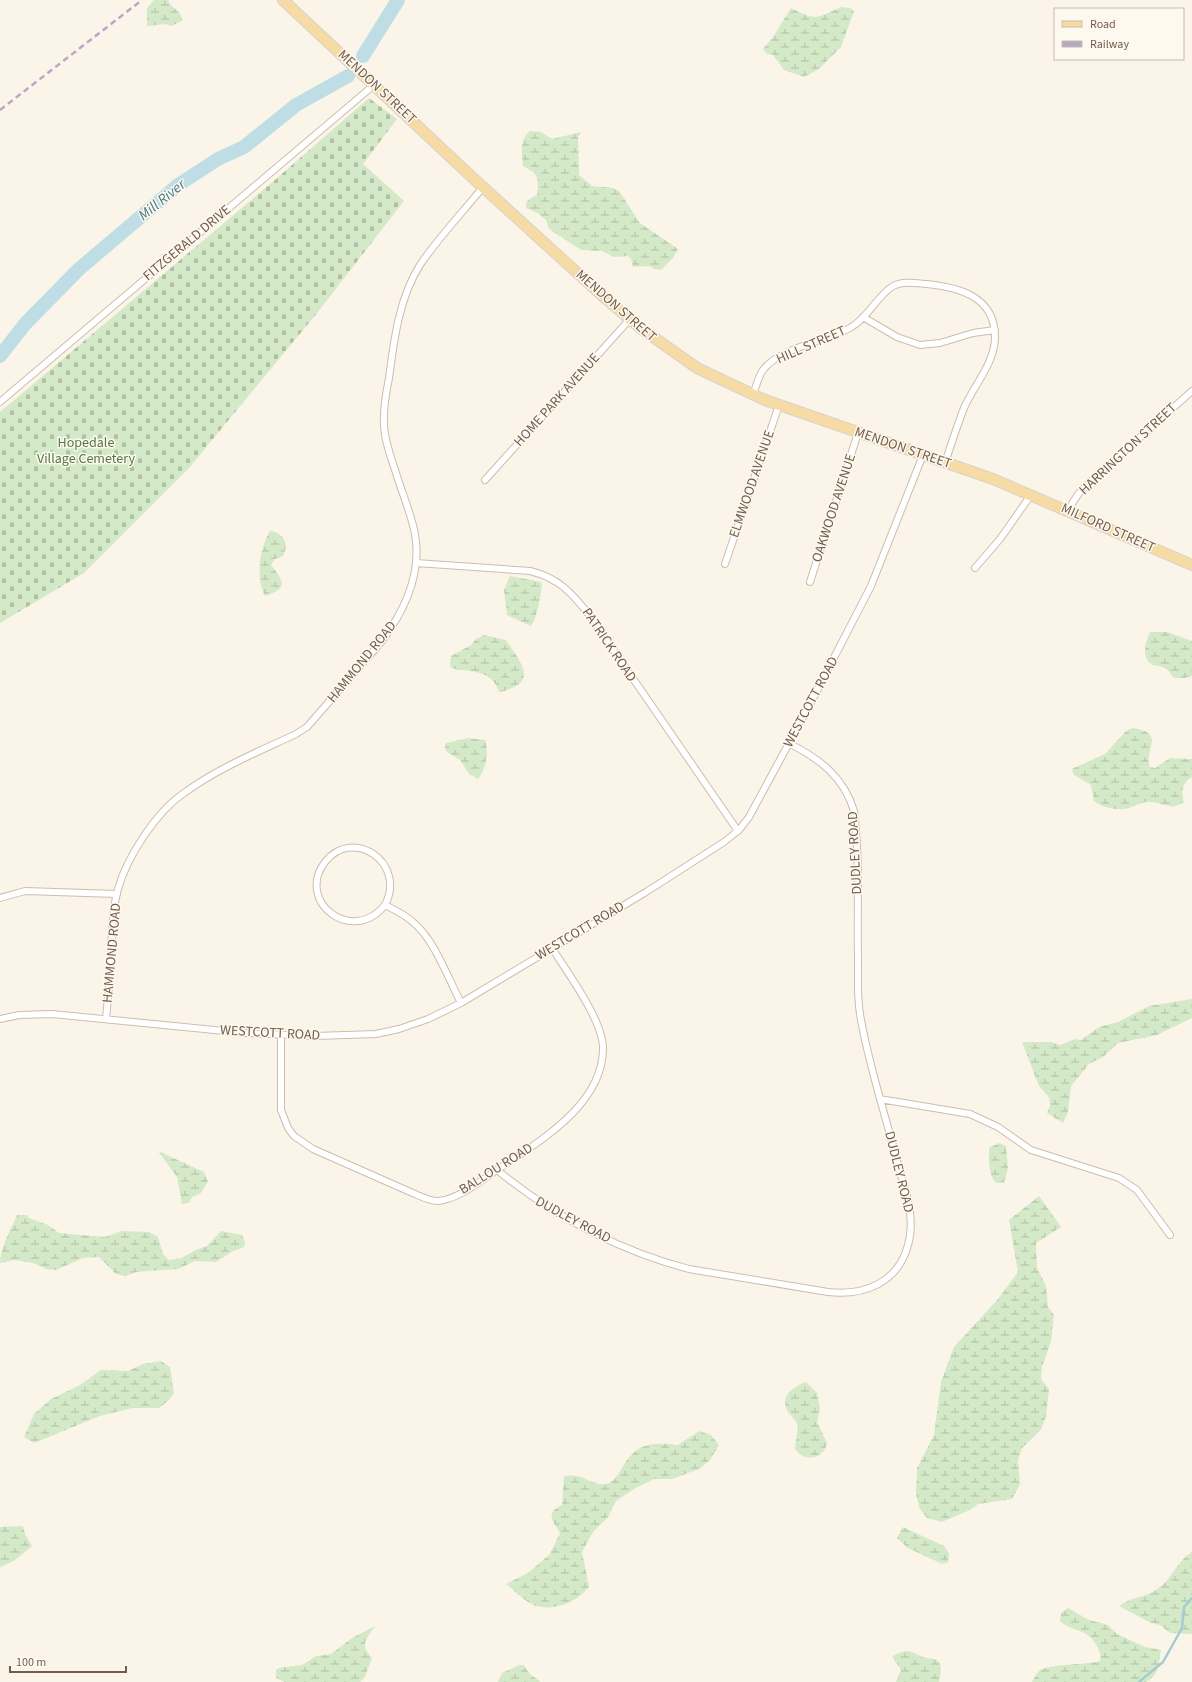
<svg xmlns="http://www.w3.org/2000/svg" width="1192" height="1682" viewBox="0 0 1192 1682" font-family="'Source Sans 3',sans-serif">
  <defs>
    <pattern id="wetland-marsh" width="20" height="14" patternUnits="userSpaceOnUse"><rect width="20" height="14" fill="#d4e9c7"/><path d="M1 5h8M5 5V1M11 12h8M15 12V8" fill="none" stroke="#b1c0a4"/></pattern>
    <pattern id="cemetery-stones" width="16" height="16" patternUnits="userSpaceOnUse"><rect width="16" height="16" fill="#d4e9c7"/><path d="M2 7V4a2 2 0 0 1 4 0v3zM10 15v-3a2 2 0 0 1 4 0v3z" fill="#b1c0a4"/></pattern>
  </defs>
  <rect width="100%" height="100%" fill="#fbf5e9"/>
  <!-- wetland -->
  <path fill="url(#wetland-marsh)" d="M154,0h14c3,9 15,11 14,21l-11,5 -5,-2 -19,2v-18z
    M841,7l9,1 4,3 -13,36 -22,22 -15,8 -20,-7 -11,-15 -6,-1 -4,-5 10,-12 18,-29c26,13 23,11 50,-1z
    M530,131l11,1 11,7 29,-7 -3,5 1,38 13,11 22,2 5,3 21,32 38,26 -5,9 -12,12 -7,-1 -4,-3 -17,1 -2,-8 -3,-3 -14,1 -12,-6 -21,-1 -32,-21 -3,-9 -10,-8 -10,-4c-1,-8 5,-10 11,-13 2,-17 2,-21 -14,-29 -1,-12 -4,-27 7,-35z
    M270,531c7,0 16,7 16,15 0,3 -2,7 -3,10l-8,3 -4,6c14,18 17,23 -6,31 -10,-18 -5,-49 5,-65z
    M510,576l31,6 1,2c-1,10 -5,35 -11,42l-24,-11 -3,-25z
    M1150,632h17l25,9v35l-7,2h-11c-3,-3 -5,-8 -9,-10 -4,-2 -9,-2 -12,-3 -13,-7 -7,-23 -3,-33z
    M484,635l22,5c16,25 34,43 -7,52 -7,-22 -26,-20 -45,-23l-4,-2 1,-11 20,-11 5,-6z
    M1133,728c34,5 10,22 17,39l5,1 15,-10 22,1v18c-10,6 -11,15 -8,25 -13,10 -23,-1 -36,0 -8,0 -16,6 -24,7 -10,1 -23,-2 -30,-8l-3,-16 -17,-10 -2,-6 33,-15 22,-24z
    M468,738l17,2c4,12 1,29 -7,39l-9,-5 -9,-14 -13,-8 -2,-4 1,-5z
    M1192,999v19l-35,17 -39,8 -15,14 -14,7 -18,22 -3,26 -5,11 -16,-10 3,-8 -1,-8 -10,-11 -17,-44h29l9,3 15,-6 6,1 18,-13 19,-5 31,-16z
    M999,1143l7,3 2,22 -4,15h-8c-8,-9 -7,-24 -7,-35z
    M158,1151l46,21 4,9 -7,12 -9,4 -3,6 -7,1 -5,-27z
    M1039,1196l22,31 -25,16 1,25 9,18 2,21 6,8 -3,26 -9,26 -1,12 8,10 -3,27 -5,14 -19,18 -4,12 2,24 -8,15 -34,5 -8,6 -28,12 -15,-4 -7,-9 -4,-14 1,-27 17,-33 7,-53 13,-35 44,-48 20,-27 -9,-52z
    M17,1215h10l2,3 19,7 11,8 46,4 17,-6 27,1 9,5 5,17 6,6 12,-2 15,-8 11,-4 14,-15 21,4 3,7 -1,5 -11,4 -17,11 -21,-1 -17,8 -42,3 -11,4 -9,-2 -17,-17 -16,1 -27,12 -10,-1 -13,-6 -19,-3 -14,3c0,-16 11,-33 17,-48z
    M161,1361l9,6 4,26 -6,8 -9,7h-27l-32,8 -66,27 -10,-6 10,-23 17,-15 29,-14 21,-15 27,1 15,-7z
    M806,1382l11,11 3,16 -3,13 10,21c-3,16 -22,20 -32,6l3,-24c-2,-5 -7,-9 -10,-13 -9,-16 5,-25 18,-30z
    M699,1431l12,4 8,10 -9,15 -11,9 -27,10h-18l-20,10 -18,12 -8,16 -15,15 -11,20 7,35c-12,15 -33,24 -53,19 -11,-4 -21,-15 -30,-22l22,-11 22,-19 10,-21c-8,-13 -15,-20 2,-28l2,-29c4,0 8,-1 12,0 11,1 21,12 33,7 6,-3 9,-8 12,-13 15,-27 28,-28 57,-25z
    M23,1526l2,8 7,12 -18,15 -14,6v-40z
    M903,1527l41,19 5,7 -1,9 -6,2 -34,-16 -11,-10z
    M1192,1552v82l-22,-1 -10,-8 -9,-2 -32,-17c11,-9 26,-8 37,-16 16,-10 20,-28 36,-38z
    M1068,1608l21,12 19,5 9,9 28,13 16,3c-2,14 -2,25 -15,32h-114c2,-3 4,-8 7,-11 7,-7 48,-6 61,-10 1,-7 0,-9 -3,-15 -10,-19 -24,-13 -37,-25l1,-8z
    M375,1626c-9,14 -16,18 -3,32l-7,19 -5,5h-75l-9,-4v-8l3,-2 23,-3 14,-9 15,-2 21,-16z
    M905,1651c7,0 11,3 18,6 4,2 8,1 12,2 9,3 5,16 4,23h-43l5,-12 -9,-14z
    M520,1665h3l8,10 10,7h-43l4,-9z"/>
  <!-- cemetery -->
  <path fill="url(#cemetery-stones)" d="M369,98l28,21 -34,45 41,37 -87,112 -128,155 -105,105 -84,50v-211l276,-233z"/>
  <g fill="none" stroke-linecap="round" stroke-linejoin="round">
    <!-- stream -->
    <path stroke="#a4ccd5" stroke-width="2.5" d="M1139,1682l24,-20 19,-34 2,-21 8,-9"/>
    <!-- river -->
    <path stroke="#bedde4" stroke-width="14" d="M363,56l35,-56
      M0,356l25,-32 53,-54 100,-85 40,-26 26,-12 52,-42 52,-29"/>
    <defs>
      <path id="minor" d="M863,317l34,20 23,8 20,-2 33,-10 22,-3
        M753,395c3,-8 5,-18 10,-25 15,-21 64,-30 87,-42 18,-10 26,-31 43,-42 10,-5 22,-3 33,-2 32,3 69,12 69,53 0,26 -21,48 -31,71 -7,18 -13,37 -19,55
        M0,402l374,-317
        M485,480l145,-161
        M1068,510l11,-17 11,-11 102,-91
        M416,563l114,8c29,7 42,22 60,45l148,215
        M725,564l54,-159
        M975,568l25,-29 31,-44
        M810,582l48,-149
        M0,898l25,-7 92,3
        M385,905c22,-42 -32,-79 -60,-43 -30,39 27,84 60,43 10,5 21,10 29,18 21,18 34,55 47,80
        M0,1019l19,-4 33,-1 193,19 70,3 61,-2 23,-5 29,-10 33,-16 185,-111 78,-50 15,-12 10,-13 59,-109 63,-122 52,-131
        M106,1019c2,-21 4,-42 5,-63 1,-22 1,-45 7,-67 9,-32 38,-77 66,-96 34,-25 74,-41 112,-59l11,-7 75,-86c23,-31 40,-68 33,-107 -4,-21 -13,-41 -19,-61 -5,-16 -12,-33 -12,-50 -1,-15 2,-30 5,-45 5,-38 10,-80 31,-113 18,-27 43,-53 63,-78
        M281,1035v75l7,18 6,8 19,13 102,45c7,3 15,7 23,7 21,-2 42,-20 59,-31 41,-28 107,-65 106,-123 -1,-28 -36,-75 -51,-99
        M880,1099l90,15 28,13 33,23 88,28 18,12 33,45
        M497,1170c58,47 120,80 192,99l139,23c36,4 70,-9 80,-47 9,-30 -6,-63 -13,-92 -11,-42 -25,-85 -33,-128 -5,-22 -4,-44 -4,-66 -1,-49 2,-100 -4,-148 -10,-34 -35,-53 -66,-68"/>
      <path id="primary" d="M283,0l191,179 132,120 33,28 58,41 68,32 228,79 199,86"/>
    </defs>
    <!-- minor casing -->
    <use href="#minor" stroke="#cdbdaf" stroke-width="8"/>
    <!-- primary casing -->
    <use href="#primary" stroke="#d8d2cd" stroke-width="12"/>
    <!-- minor -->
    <use href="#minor" stroke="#fff" stroke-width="6"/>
    <!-- primary -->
    <use href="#primary" stroke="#f6dba5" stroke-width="10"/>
    <!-- rail -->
    <path stroke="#b8a7c5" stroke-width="2.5" stroke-dasharray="6 4" stroke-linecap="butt" d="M0,110l142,-110"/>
  </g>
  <g text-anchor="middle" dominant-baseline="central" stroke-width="3" stroke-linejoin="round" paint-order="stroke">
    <!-- street labels -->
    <g font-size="14" fill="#745d4d" stroke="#fef9ef">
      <text transform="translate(377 87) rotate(43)">MENDON STREET</text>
      <text transform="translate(187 243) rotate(-40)">FITZGERALD DRIVE</text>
      <text transform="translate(616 306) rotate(41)">MENDON STREET</text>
      <text transform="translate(811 345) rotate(-24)">HILL STREET</text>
      <text transform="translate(557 400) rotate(-48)">HOME PARK AVENUE</text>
      <text transform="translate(903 448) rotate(19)">MENDON STREET</text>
      <text transform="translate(1128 449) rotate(-43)">HARRINGTON STREET</text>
      <text transform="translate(752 484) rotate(-71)">ELMWOOD AVENUE</text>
      <text transform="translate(834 508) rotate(-72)">OAKWOOD AVENUE</text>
      <text transform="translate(1108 528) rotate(24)">MILFORD STREET</text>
      <text transform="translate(609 645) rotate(56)">PATRICK ROAD</text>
      <text transform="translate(362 662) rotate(-51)">HAMMOND ROAD</text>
      <text transform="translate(811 702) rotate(-62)">WESTCOTT ROAD</text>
      <text transform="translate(855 853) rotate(-93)">DUDLEY ROAD</text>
      <text transform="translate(580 931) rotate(-31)">WESTCOTT ROAD</text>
      <text transform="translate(112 953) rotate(-85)">HAMMOND ROAD</text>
      <text transform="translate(270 1033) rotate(3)">WESTCOTT ROAD</text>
      <text transform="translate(496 1169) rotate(-32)">BALLOU ROAD</text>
      <text transform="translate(899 1172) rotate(76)">DUDLEY ROAD</text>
      <text transform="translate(573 1220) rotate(28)">DUDLEY ROAD</text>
    </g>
    <!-- park labels -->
    <g font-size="14" fill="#537946" stroke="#fef9ef">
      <text x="86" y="443">Hopedale<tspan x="86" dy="16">Village Cemetery</tspan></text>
    </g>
    <!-- water labels -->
    <g font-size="15" font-style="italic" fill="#487a86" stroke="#fef9ef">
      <text transform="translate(162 200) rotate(-39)">Mill River</text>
    </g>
  </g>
  <!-- legend -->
  <rect x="1054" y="8" width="130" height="52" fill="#fef9ef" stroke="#c7bbae"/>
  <rect x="1062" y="21" width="20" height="6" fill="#f6dba5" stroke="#c7bbae"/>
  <text x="1090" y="28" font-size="12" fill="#745d4d">Road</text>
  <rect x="1062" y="41" width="20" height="6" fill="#b8a7c5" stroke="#c7bbae"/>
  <text x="1090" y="48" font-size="12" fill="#745d4d">Railway</text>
  <!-- scale -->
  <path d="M10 1666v6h116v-6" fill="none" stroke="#745d4d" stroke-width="2"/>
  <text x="16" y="1666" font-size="12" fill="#745d4d" stroke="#fef9ef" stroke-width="3" paint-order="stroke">100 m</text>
</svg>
